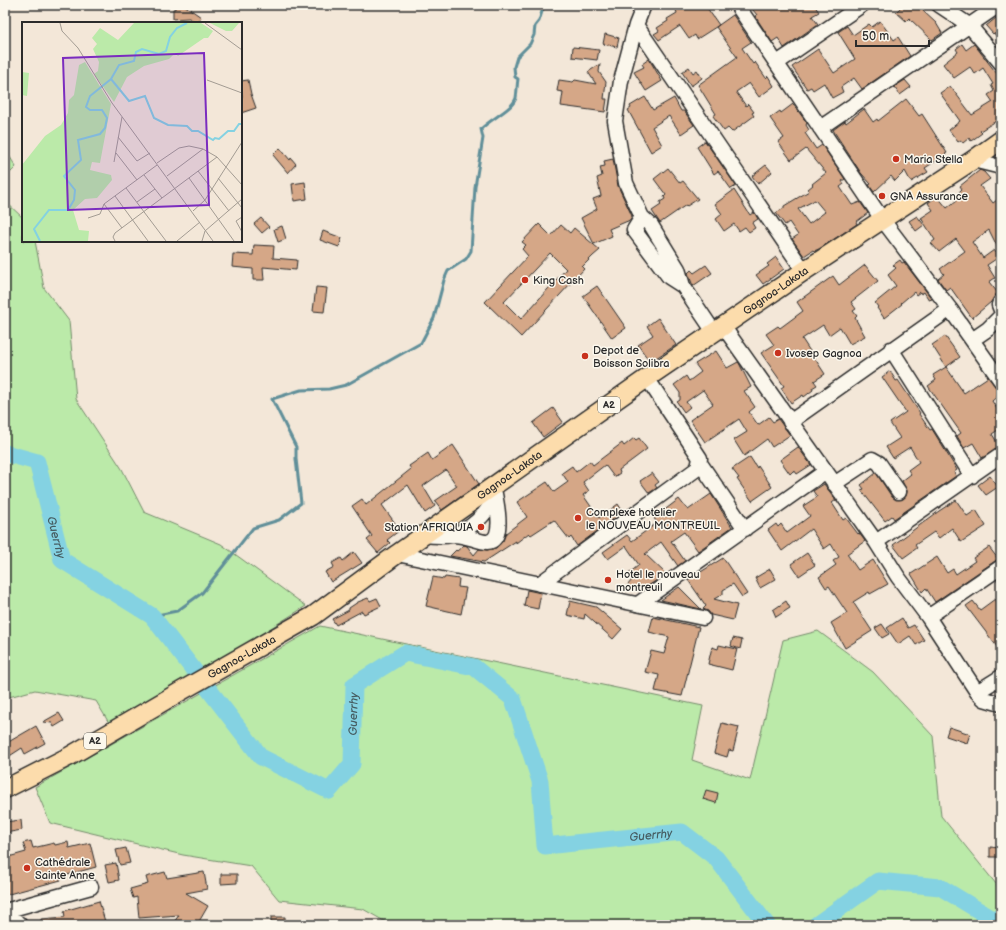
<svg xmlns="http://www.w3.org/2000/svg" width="1006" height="930" viewBox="0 0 1006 930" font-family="'Balsamiq Sans',sans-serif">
  <rect width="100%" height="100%" fill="#f3e7d8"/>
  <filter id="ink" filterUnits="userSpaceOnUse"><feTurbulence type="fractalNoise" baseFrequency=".025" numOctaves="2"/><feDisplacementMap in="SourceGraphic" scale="8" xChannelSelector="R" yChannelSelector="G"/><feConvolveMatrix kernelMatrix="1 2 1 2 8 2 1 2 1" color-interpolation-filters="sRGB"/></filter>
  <g filter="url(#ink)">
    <!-- green -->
    <path fill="#bbeaa9" stroke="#738a6a" d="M5,149l11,18 -11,11z
      M5,201l18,17v23h12l9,47 25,33 7,78 46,70 22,43 77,32 85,62 -194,122 -16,-27 -61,-11 -30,8z
      M320,626l383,80 -11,54 58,20 33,-140 35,-9 55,41 60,64 8,80 60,74v35h-610l-28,-16 -84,-9 -28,-34 -68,-11 -133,-32 -15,-36z"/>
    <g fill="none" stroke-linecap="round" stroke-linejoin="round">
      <!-- stream -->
      <path stroke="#608f99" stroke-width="3" d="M152,616l25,-5 25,-18 51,-65 26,-8 22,-17 -5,-44v-12l-24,-48 29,-9 28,-1 17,-4 75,-42 13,-25 10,-38 4,-9 18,-12 5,-8 4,-64 8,-49 -2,-9c9,-10 31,-19 35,-31 1,-6 1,-13 2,-19l-3,-2 -1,-10 3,-10 13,-13 4,-9 1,-9 4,-5 5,-16"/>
      <!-- river -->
      <g stroke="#84d2e2" stroke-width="17">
        <path id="s1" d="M5,453l32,9 25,98 90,56 109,141 68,34 23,-27 2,-79 51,-32 69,14 39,32 27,82 5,65 137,-14 34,26 51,67"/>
        <path d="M816,925l62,-44 62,6 61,37"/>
      </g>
    </g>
    <!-- building -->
    <path fill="#d5a787" stroke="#2b2b2b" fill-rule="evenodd" d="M175,5h9l17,12 -4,6 -8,-5 -16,1v-10h2z
      M674,5h31l14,20 -22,14 -2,-4 -6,4 -9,-13 -21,14 -5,-6 5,-3 -2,-3 11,-7 -1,-2 10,-6z
      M749,5h65l5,7 -7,4 6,8 -34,24 -6,-10 -6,4 -17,-26 2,-1z
      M903,5h16l5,4 -1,2 13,12 6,10 -10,7 -23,-22 -3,3 -10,-9z
      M1001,14v17l-5,5 -2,-3 -1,1 -7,-8z
      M733,15l18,27 -9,6 11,16 2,-2 11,16 2,-2 6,10 -15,11 -10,-14 -13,9 10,14 2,-2 6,8 -2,1 2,3 -22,16 -4,-4 -4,3 -11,-15 3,-2 -18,-29 39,-28 -21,-30z
      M880,21l14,19 4,-3 12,19 -48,33 -8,-11 -13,9 2,5 -11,6 -8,-15 -11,7 -2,-3 -4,2 -15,-22 26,-18 16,24 21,-14 -17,-27 9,-6 6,9 16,-11 3,3z
      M605,34l14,4 -2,9 -14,-3z
      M962,44l4,6 8,-6 27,35v39l-21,13 2,2 -11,8 -2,-3 -6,5 -2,-3 -3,2 -9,-12 11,-9 -20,-28 10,-7 22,29 21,-13 -5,-7 6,-4 -3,-6 2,-1 -10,-16 -8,6 -5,-7 -16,11 -11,-14 15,-12 -2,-3z
      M573,47l26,3 -2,10 -25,-3z
      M649,59l13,22 -16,10 -12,-19 10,-5 -2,-3z
      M600,64l-1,8 7,10 -2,17h3l-2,13 -44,-6 2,-14 -6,-1 2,-11 14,2 2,-2 21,4 -8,-12z
      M689,67l4,6 4,-3 5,8 -11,8 -9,-14z
      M248,80l3,14 5,14 -15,5v-15h1l-1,-17z
      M905,80l6,7 -11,8 -6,-8z
      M645,97l8,13 21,-12 7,13h3l10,14 -13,9 -12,-18 -17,11 10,18 -11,7 -23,-42 3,-2 -1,-2z
      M906,99l13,17 3,-2 25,39 -2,1v1l-20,13 3,4 -17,10 -6,-11 -10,10 -4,-5 -17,16 -5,-7 2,-1 -10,-11 -28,-43 12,-9 1,2 18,-14 9,13 4,-3 1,2z
      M793,104l14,19 -1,2 3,5 -4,3 11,16 6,-4 23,34 -3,2 2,3 -4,3 12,18 8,-3 8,11 -12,9 1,2 -38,25 -5,2 -1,-1 -9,6 -12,-17 6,-4 -9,-13 -4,3 -9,-12 8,-5v-2l25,-15 -1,-2 5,-4 -1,-1 14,-11 -20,-24 -15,11 -13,-18 6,-4 -14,-20 10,-7 1,2zM815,200l10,12 -16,12 -11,-15z
      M705,141l31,45 -5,3 -13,-18 -4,3 -17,-27z
      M280,148l10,12 1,-2 5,6 -8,9 -15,-18z
      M613,159l5,27 14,30 -2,4 -21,9 3,7 -18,8 -13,-26 16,-9 -4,-10 8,-3 -4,-18 5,-2 -2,-9 5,-1 -1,-5z
      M766,165l6,7 -14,12 -6,-8z
      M668,168l12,15 3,-2 15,18 -11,7 -1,-1 -26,18 -8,-12 9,-6 -1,-3 5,-3 -1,-2 2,-2 -12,-16z
      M980,170l4,2 6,7 -10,7 13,17 8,-6v57l-12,-24 -17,12 11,16 11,-8 5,7 -12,8 8,13 -6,4 9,11 -4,4 -3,5 -19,16 -22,-31 -4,3 -8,-11 6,-5 -4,-5 25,-18 -9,-12 -17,13 -8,-9 4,-3 -14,-22 12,-8 -5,-7 9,-7 10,12 15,-12 -3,-4 3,-3 -2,-3z
      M305,182l2,17 -13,2 -2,-17z
      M734,190l16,25 4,-3 4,7 -6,4 3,5 -6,4 -4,-5 -6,4 -5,-7 -10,7 -8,-12 6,-5 -7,-10z
      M917,216l7,9 -8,6 -7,-10z
      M261,218l8,9 -7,6 -8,-9z
      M539,224l12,12 10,-11 9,8 4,-5 26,22 -7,6 -11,11 2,2 -63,68 -36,-35 43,-46 -6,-7 4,-4 -4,-3zM550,253l16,16 -45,50 -17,-17z
      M282,226l4,13 -8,3 -4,-13z
      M323,231l19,7 -3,9 -19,-7z
      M254,245l20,1 -1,12 24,2 -1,10 -33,-3 1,13h-11v-11l-21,-2 1,-13 20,1z
      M776,257l8,12 -21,15 -7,-9 13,-9 -2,-2z
      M900,260l2,3 2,-1 28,37 -3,1 -5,-8 -3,2 -1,-2 -4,3 -2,-3 -13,11 1,1 -18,14 -7,-10 1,-1 -3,-4 21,-17 -8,-11 8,-7 -3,-3z
      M706,265l6,8 -19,13 -5,-13 3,-3 3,3z
      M865,265l13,16 -27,21 5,7 -3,2 4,5 -2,2 10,18 -15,8 -10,-17 -11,8 -6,-10 -21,14 23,35 -11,7 3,4 -5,3 1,2 -9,7 -1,-2 -12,8 -10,-15 3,-2 -23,-33 13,-8 -8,-11 12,-8 2,2 23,-17 -6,-9 36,-26 6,9z
      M597,286l29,42 -14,10 -29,-42z
      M316,287l11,1 -3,24 -11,-1z
      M658,318l18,27 -26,17 -12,-17 15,-10 -6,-9z
      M945,336l15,21 -14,10 -14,-22z
      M716,351l11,17 11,-6 1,1 12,24 -7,4 11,16 -6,5 9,13 11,-8 4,5 5,-3 12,16 -18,12 -5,-8 -23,17 -10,-16 13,-8 -8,-13 -34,23 -15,-22 23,-16 -10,-14 -17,12 4,5 -6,5 -7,-10 3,-2v-7l-6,-8 12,-9 3,5 12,-9 -6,-8z
      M946,367l18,26 24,-16 13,16 -9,8 9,14v13l-9,6 8,13 -18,11 -9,-15 -9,5 -7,-12 4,-3 -33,-47 8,-6 -3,-5z
      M890,371l6,10 2,-1 22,33 -1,1 11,16 2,-1 25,41 -3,2 2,4 -62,43 -2,-3 -7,5 -24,-31 3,-1 -3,-4 15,-12 16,24 4,3 7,-1 3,-3 1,-5 -5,-10 9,-7 -3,-4 11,-8 -9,-15 -17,11 -7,-11 14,-9 -10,-15 16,-11 -24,-35z
      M553,408l10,14 -20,15 -10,-14z
      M634,438l2,2 3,-2 8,11 -28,21 1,3 -6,4 -9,-12 -22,17 6,9 -6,4 16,23 19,-14 5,8 -46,34 -6,-9 -2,2 -15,-19 -23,15 -2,-2 -13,10v-2l-32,21 -34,-6 6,-6 1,1 7,-6 3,1 7,9 5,-6 8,1 9,-2 7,-7 3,-8 21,-16 -10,-15 30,-20 7,10 14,-10 -6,-9 10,-7 4,6 14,-11 3,4 29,-22 2,3z
      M453,445l26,39 -37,26 -7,-9 22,-15 -11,-16 -23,16 12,20 -10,7 -17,-28 -26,20 18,25 -13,10 3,3 -12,10 -11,-13 5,-4 -20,-30 10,-7 4,6 45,-36 -2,-3 19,-13 4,7z
      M798,447l13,18 -14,9 -3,-4 -4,4 -10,-14z
      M750,457l7,11 1,-2 14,21 -20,14 -15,-22 2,-1 -7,-9z
      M652,473l7,9 -4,3 2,3 -8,5 -9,-12z
      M990,476l8,11 -12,8 -8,-10z
      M824,484l12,16 -4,3 11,17 3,-2 12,16 1,-1 6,8 -18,13 11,16 15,-10 15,24 -18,10 -1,-2 -16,10 19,29 -27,17 -14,-25 16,-10 -18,-27 -3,2 -7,-11 17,-12 -3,-4 6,-4 -8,-13 -7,5 -13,-20 -29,22 -14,-21 8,-6 2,3 3,-3 6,9 23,-17 -7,-10 14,-9 -4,-6z
      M711,494l21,33 -34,24 -14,-19 -13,9 14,20 -7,5 -17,-24 -16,12 21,20 -21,14 -19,-1 6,-7 -5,-5 12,-10 -13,-19 -18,13 -5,-7 24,-17 5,6 25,-18 -3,-5 25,-19 7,9h1l1,2z
      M956,500l11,16 9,-6 10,16 -25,16 -9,-14 -13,10 -5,-6 -19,13 2,3 -14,10 -10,-13 46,-34z
      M989,547l9,12 -63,43 -9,-14 -4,4 -11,-18 26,-17 10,16 6,-4 3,5 19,-13 -2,-3z
      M354,552l8,11 -31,19 -6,-10 9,-5 -2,-4 9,-5 2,3z
      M807,553l8,12 -16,11 -8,-12z
      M723,558l24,36 -5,3 -9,-13 -10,6v4l-9,5 23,6 -4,15 -22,-5 -3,-4 -5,-2 3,-3 -18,-26z
      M770,569l6,10 -16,9 -5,-10z
      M433,577l11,2 1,-2 14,2 -1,8 8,1 -5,26 -35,-8z
      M679,587l22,22 -40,-9z
      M527,590l14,3 -3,16 -14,-3z
      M368,598l2,3 7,-3 4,8 -17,8 -2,-3 -26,14 -4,-6 17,-9v-2l9,-6z
      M995,599l6,8v45l-35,-46 7,-5 7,9z
      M570,601l26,6 26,22 -9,10 -28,-25 -1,5 -17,-4z
      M786,601l4,7 -14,9 -3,-7z
      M653,617l46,10 -17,69 -27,-5 4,-16 -14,-3 6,-21 13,3 5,-17 -20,-5z
      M902,618l6,10 6,-3 10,15 -8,5 -6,-9 -12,8 -11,-16z
      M882,624l7,10 -7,4 -7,-10z
      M733,638l9,2 -2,9 -9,-3z
      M719,645l18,4 -5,21 -24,-6 4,-17 6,2z
      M59,713l5,8 -10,6 -2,-4 -9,-1z
      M722,723l17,4 -6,24 -4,-1 -2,7 -13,-4z
      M36,726l9,17 -20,11 -3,-6 -17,11v-15z
      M949,727l21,7 -3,9 -21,-7z
      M706,790l12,3 -2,10 -13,-4z
      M21,820l1,10 -17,3v-11z
      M31,841l2,7 21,-5 1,2 13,-3 1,6 21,-5 6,24 -36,10 1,3 -56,15v-37l21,-6 -3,-9z
      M990,847l11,1v9h-11z
      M126,848l4,15 -10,2 -4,-15z
      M116,863l3,17 -10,2 -4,-17z
      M165,872l2,6 37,-6 3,17 -21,4 22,13 -11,19h-25l7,-10 -40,3 -2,-21 -4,1 -3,-9 18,-5 -2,-7z
      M221,874h16v9l-16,1z
      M99,901l7,24h-22l-1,-3 -13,3h-29v-6l24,-2 -1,-6z
      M271,917h14v8h-14z"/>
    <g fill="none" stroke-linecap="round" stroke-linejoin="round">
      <defs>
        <path id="minor" d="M644,5l-8,20 -15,56 -6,40 11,62 16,34 9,8 27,44 5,17 31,46
          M737,5l145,214 68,90 51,72
          M939,5l30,20 32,38
          M636,25l168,246
          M777,63l85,-58
          M820,128l179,-123
          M973,160l28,7
          M642,217l-8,13 35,47 14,9
          M1001,301l-2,4 2,5
          M723,326l153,216 22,35 30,40 49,75 7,7 17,5
          M972,340l16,-11 13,-13
          M891,349l81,127
          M790,422l160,-113
          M700,463l45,66
          M834,484l38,-25 7,4 20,29
          M424,535c9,1 19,2 28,0 17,-4 36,-21 41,-37 1,-4 1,-8 1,-12
          M453,535c4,0 9,1 13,2 7,1 14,5 21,5 18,-1 10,-37 8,-48
          M876,542l125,-87
          M397,554l306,64
          M539,584l159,-116 2,-10 -53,-80
          M638,604l188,-133
          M928,617l73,-50
          M977,692l24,-15
          M5,911l86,-24
          M6,911l14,14"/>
        <g id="major">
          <path id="s2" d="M5,789l65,-33 113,-66 130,-74 84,-62 250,-176 157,-107 169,-111 28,-20"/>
        </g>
      </defs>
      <!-- minor casing -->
      <use href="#minor" stroke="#2b2b2b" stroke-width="17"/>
      <!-- major casing -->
      <use href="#major" stroke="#2b2b2b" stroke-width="21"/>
      <!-- minor -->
      <use href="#minor" stroke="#fbf7ec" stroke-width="14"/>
      <!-- major -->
      <use href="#major" stroke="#fcdcac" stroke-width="18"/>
    </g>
  </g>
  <!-- markers -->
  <g fill="#c8321e" stroke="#fbf7ec" stroke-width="1.5">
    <circle cx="896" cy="159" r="4"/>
    <circle cx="882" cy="196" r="4"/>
    <circle cx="525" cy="280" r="4"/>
    <circle cx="778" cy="353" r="4"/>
    <circle cx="585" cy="356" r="4"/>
    <circle cx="578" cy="518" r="4"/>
    <circle cx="481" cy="527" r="4"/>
    <circle cx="608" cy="580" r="4"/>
    <circle cx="27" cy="868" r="4"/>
  </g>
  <g text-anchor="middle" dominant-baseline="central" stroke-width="3" stroke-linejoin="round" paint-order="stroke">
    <!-- shield labels -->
    <g fill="#fbf7ec" stroke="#696865" stroke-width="1">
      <rect x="598" y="397" width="22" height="16" rx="3"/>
      <rect x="84" y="733" width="22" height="16" rx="3"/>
    </g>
    <g font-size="10" font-weight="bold" fill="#2b2b2b">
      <text x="609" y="405">A2</text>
      <text x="95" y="741">A2</text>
    </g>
    <!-- poi labels -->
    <g font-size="11" fill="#2b2b2b" stroke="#fbf7ec" text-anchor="start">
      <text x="904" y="159">Maria Stella</text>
      <text x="890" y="196">GNA Assurance</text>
      <text x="533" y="280">King Cash</text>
      <text x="593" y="350">Depot de<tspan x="593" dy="13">Boisson Solibra</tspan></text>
      <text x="786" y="353">Ivosep Gagnoa</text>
      <text x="586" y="512">Complexe hotelier<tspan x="586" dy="13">le NOUVEAU MONTREUIL</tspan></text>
      <text x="473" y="527" text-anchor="end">Station AFRIQUIA</text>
      <text x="616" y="574">Hotel le nouveau<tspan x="616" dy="13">montreuil</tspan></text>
      <text x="35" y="862">Cathédrale<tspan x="35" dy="13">Sainte Anne</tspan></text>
    </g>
    <!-- street labels -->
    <g font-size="11" fill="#2b2b2b" stroke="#fbf7ec">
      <text stroke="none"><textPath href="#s2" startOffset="919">Gagnoa-Lakota</textPath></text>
      <text stroke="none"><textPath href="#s2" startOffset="595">Gagnoa-Lakota</textPath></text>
      <text stroke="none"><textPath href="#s2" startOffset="271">Gagnoa-Lakota</textPath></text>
    </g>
    <!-- water labels -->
    <g font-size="12" font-style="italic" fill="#465d62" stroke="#fbf7ec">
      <text stroke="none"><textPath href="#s1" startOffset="111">Guerrhy</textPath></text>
      <text stroke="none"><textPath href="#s1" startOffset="580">Guerrhy</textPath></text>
      <text stroke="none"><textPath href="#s1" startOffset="1048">Guerrhy</textPath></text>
    </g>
  </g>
  <!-- overview -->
  <g transform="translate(22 22)">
    <rect width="220" height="220" fill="#f3e7d8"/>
    <path d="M112,1h67l12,8 -5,7h-4l-26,18 -3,-3 -6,6 -25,7 -17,11 -13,25 -20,-28 4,-3 1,-9 -6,-13 4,-5 -5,-6 8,-10 18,12zM188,1h29l-7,8h-6zM63,40l26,42 -11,59 -8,-1 -2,8 21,5 1,5 -15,18 -12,1 -12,11 6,20 10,1 -1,10h-66v-76l23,-29 16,-11 7,-12 1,-13 5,-5 5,-30zM0,50l7,1 -2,23 -5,-1z" fill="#bbeaa9"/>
    <path fill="none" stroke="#84d2e2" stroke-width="2" d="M89,57l18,22 16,-5 9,22 14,7 19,1 5,5h6l15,9 2,-2 4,1 9,-8h6l5,-7h3M18,219l-6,-12 15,-19h19l6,-10 1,-10 -11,-14 17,-16 -3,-20 22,-6 5,-6 2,-10 -5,-8h-12l-4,-3 4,-11 21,-17 8,-14 15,-4 2,-9 6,-3 17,5 7,-3 4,-14 7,-9 10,-5"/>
    <path fill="none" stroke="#a39c93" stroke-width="1" d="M38,1l2,8 16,17 34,55 101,138M183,1l37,27M185,58l35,13M96,115l19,24 13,-8M94,131l21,27M92,140l8,-45M135,141l22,-15 10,-2 14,3 14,8 25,28M176,149l31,40M122,153l18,23M145,154l36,-27M167,156l45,63M196,156l24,30M104,166l40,53M93,174l33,45M115,180l18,-13M82,182l18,24M171,189l12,-11 37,-58M220,195l-6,4 6,11M66,196l12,-4 4,-10 53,-39M93,219l-2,-4 2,-4 102,-76M155,219l23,-19M180,219l3,-10 37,-32"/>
    <path fill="#7b2cbf" fill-opacity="0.15" stroke="#7b2cbf" stroke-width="2" d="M182,31l5,152 -141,5 -5,-152z"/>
    <rect width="220" height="220" fill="none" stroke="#2b2b2b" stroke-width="2"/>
  </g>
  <!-- margin -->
  <rect width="1006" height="930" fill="none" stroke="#fbf7ec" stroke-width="20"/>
  <rect x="10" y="10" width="986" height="910" fill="none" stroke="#2b2b2b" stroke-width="1.5" filter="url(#ink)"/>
  <!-- scale -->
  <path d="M856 40v6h73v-6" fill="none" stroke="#2b2b2b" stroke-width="2"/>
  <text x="862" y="40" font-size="12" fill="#2b2b2b" stroke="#fbf7ec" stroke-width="3" paint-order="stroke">50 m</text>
</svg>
